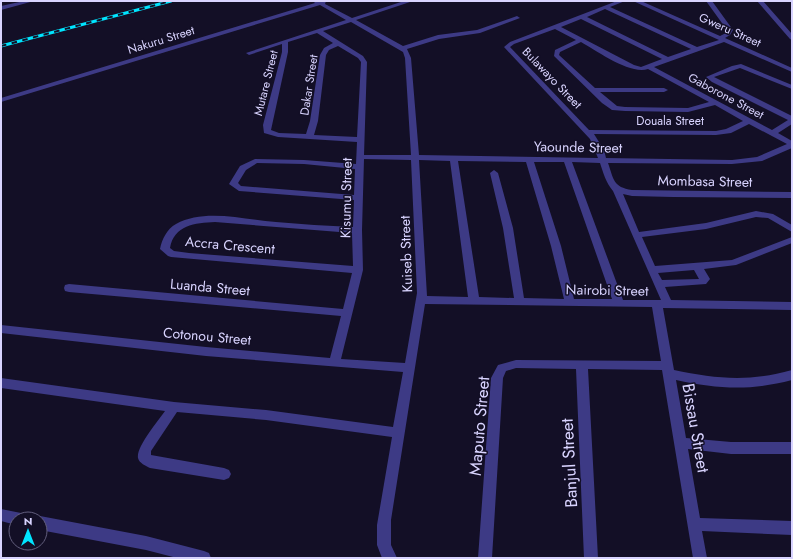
<svg xmlns="http://www.w3.org/2000/svg" width="793" height="559" viewBox="0 0 793 559" font-family="Jost,sans-serif">
  <rect width="100%" height="100%" fill="#130f26"/>
  <g fill="none" stroke-linecap="round" stroke-linejoin="round">
    <!-- minor -->
    <path fill="#3d3a85" fill-rule="evenodd" d="M24,1h10l-33,9v-4z
      M313,1h13l-1,3 27,14 52,-17h9l-57,19 47,26 35,-11 39,-5 40,-14 3,2 -40,15 -41,6 -32,10 4,9 8,97 179,3 -8,-19 -86,-92 6,-5 107,-41h8l-15,6 87,40 22,-7 -86,-39h8l79,35 6,-3 1,-3 -21,-29h6l21,29 -3,5 -5,3 67,30v4l-68,-30 -70,25 118,63 16,-10 -76,-38 -6,-5 26,-11 9,-2 51,21v4l-52,-21 -26,9 78,39v8l-14,9 14,8v7l-30,13 -30,3 -124,-1c6,17 5,24 24,27l160,2v6l-119,-1 -41,-1 -9,-2 16,38 67,-9 50,-12 17,3 19,11v7l-24,-14 -12,-1 -50,12 -64,8 13,29 77,-6 60,-23v6l-56,22 -32,4 6,10 -4,5 -41,3 6,13 121,2v8l-129,-2 11,62c42,9 76,12 118,0v10c-42,11 -74,9 -116,0l10,58 45,4h61v12h-61l-43,-5 12,69 92,3v14l-90,-4 5,27h-14l-31,-188 -74,-1 10,189h-14l-8,-189 -60,-1 -10,3 -3,7 -11,180h-14l13,-180 7,-13 18,-5 145,1 -9,-54 -227,-3 -34,216v25l6,13h-15l-5,-13v-20l15,-88 -126,-17 -89,-8 -26,39v4l73,13 5,2 2,4 -2,4 -5,2 -74,-12c-4,-2 -11,-5 -12,-10 -2,-11 20,-37 27,-47l-164,-23v-10l173,24 92,8 127,17 10,-55 -197,-16 -205,-23v-8l205,22 124,11 11,-42 -272,-24 -4,-1 -1,-3 1,-3 4,-1 274,25 9,-36 -181,-16 -3,-1 -8,-7c2,-10 7,-20 16,-25 29,-16 69,-4 100,-2 25,2 51,4 77,5l1,-27 -115,-9 -10,-7 11,-18 15,-7 49,1 52,4 1,-22 -79,-5 -14,-4 -1,-8 19,-73v-8l-33,11 -3,-2 100,-33 -26,-15 -319,97v-4l314,-95zM605,9l86,40 -23,8 -81,-40zM581,19l81,40 -21,8 -7,-2 -73,-38zM351,22l52,30 2,6 6,97h-47l3,-93 -4,-6 -40,-25zM555,29l21,11 -21,10 -1,6 48,47 10,7 13,1 63,1 27,-7 28,16 -17,8 -10,2 -127,-1 -79,-83 4,-3zM317,33l16,10 -9,5 -4,7 -10,66 -4,13 -27,-1 -8,-3 17,-78v-10zM581,42c16,9 49,33 67,27l61,33 -21,6 -63,-1 -8,-1 -17,-14h64l4,-2 -4,-2h-69l-36,-33 1,-3zM338,46l20,12 3,4 -4,75 -43,-2 4,-14 8,-66 3,-5zM749,124l38,20 -30,13 -25,3 -126,-2 -2,-8 -10,-16 122,1 15,-2zM364,159l47,1 6,133 -12,70 -64,-4 22,-89 -1,-40zM419,160l31,1 18,136 -41,-1zM458,161l68,1 25,84 13,53 -40,-1 -11,-70 -15,-55 -4,-3 -4,3 13,55 11,70 -35,-1zM534,162h30l48,137h-38l-13,-53zM572,162l28,1c3,9 6,20 13,28l48,109h-38zM257,163l47,1 51,5 -1,26 -113,-9 -3,-3 8,-13zM215,222l137,11 1,33 -164,-13 -15,-2 -4,-3c4,-23 25,-25 45,-26zM694,270l5,9 -37,1 -4,-7z
      M757,1h6l29,33v6l-2,-1z
      M1,509l25,5 2,5h-12v6l-15,-4z
      M40,516l106,20 58,15 5,2 2,5h-34l-31,-8 -106,-20v-11h-5z"/>
    <defs>
      <path id="rail" d="M1,46l170,-45"/>
    </defs>
    <!-- rail casing -->
    <use href="#rail" stroke="#00e5ff" stroke-width="3"/>
    <!-- rail -->
    <use href="#rail" stroke="#130f26" stroke-width="2" stroke-dasharray="5.5" stroke-linecap="butt"/>
  </g>
  <g text-anchor="middle" dominant-baseline="central" stroke-width="3" stroke-linejoin="round" paint-order="stroke">
    <!-- far-street labels -->
    <g font-size="12" fill="#d9d4ff" stroke="#130f26">
      <text transform="translate(730 30) rotate(24)">Gweru Street</text>
      <text transform="translate(161 40) rotate(-17)">Nakuru Street</text>
      <text transform="translate(552 78) rotate(46)">Bulawayo Street</text>
      <text transform="translate(266 83) rotate(-76)">Mutare Street</text>
      <text transform="translate(309 85) rotate(-81)">Dakar Street</text>
      <text transform="translate(726 96) rotate(28)">Gaborone Street</text>
      <text x="670" y="121">Douala Street</text>
    </g>
    <!-- street labels -->
    <g font-size="14" fill="#d9d4ff" stroke="#130f26">
      <text transform="translate(578 147) rotate(1)">Yaounde Street</text>
      <text transform="translate(705 181) rotate(1)">Mombasa Street</text>
      <text transform="translate(346 198) rotate(-89)">Kisumu Street</text>
      <text transform="translate(230 245) rotate(5)">Accra Crescent</text>
      <text transform="translate(406 254) rotate(-92)">Kuiseb Street</text>
      <text transform="translate(210 287) rotate(5)">Luanda Street</text>
      <text transform="translate(607 290) rotate(1)">Nairobi Street</text>
      <text transform="translate(207 336) rotate(5)">Cotonou Street</text>
    </g>
    <!-- near-street labels -->
    <g font-size="17" fill="#d9d4ff" stroke="#130f26">
      <text transform="translate(479 426) rotate(-85)">Maputo Street</text>
      <text transform="translate(696 428) rotate(80)">Bissau Street</text>
      <text transform="translate(569 463) rotate(-93)">Banjul Street</text>
    </g>
  </g>
  <!-- border -->
  <rect width="793" height="559" fill="none" stroke="#d9d4ff" stroke-width="4"/>
  <!-- north arrow -->
  <g transform="translate(28 531)"><circle r="19" fill="#130f26" stroke="#625e7d"/>
  <path d="M0-3L7 15L0 10L-7 15Z" fill="#00e5ff"/>
  <text y="-6" font-size="11" font-weight="bold" text-anchor="middle" fill="#d9d4ff">N</text>
  </g>
</svg>
